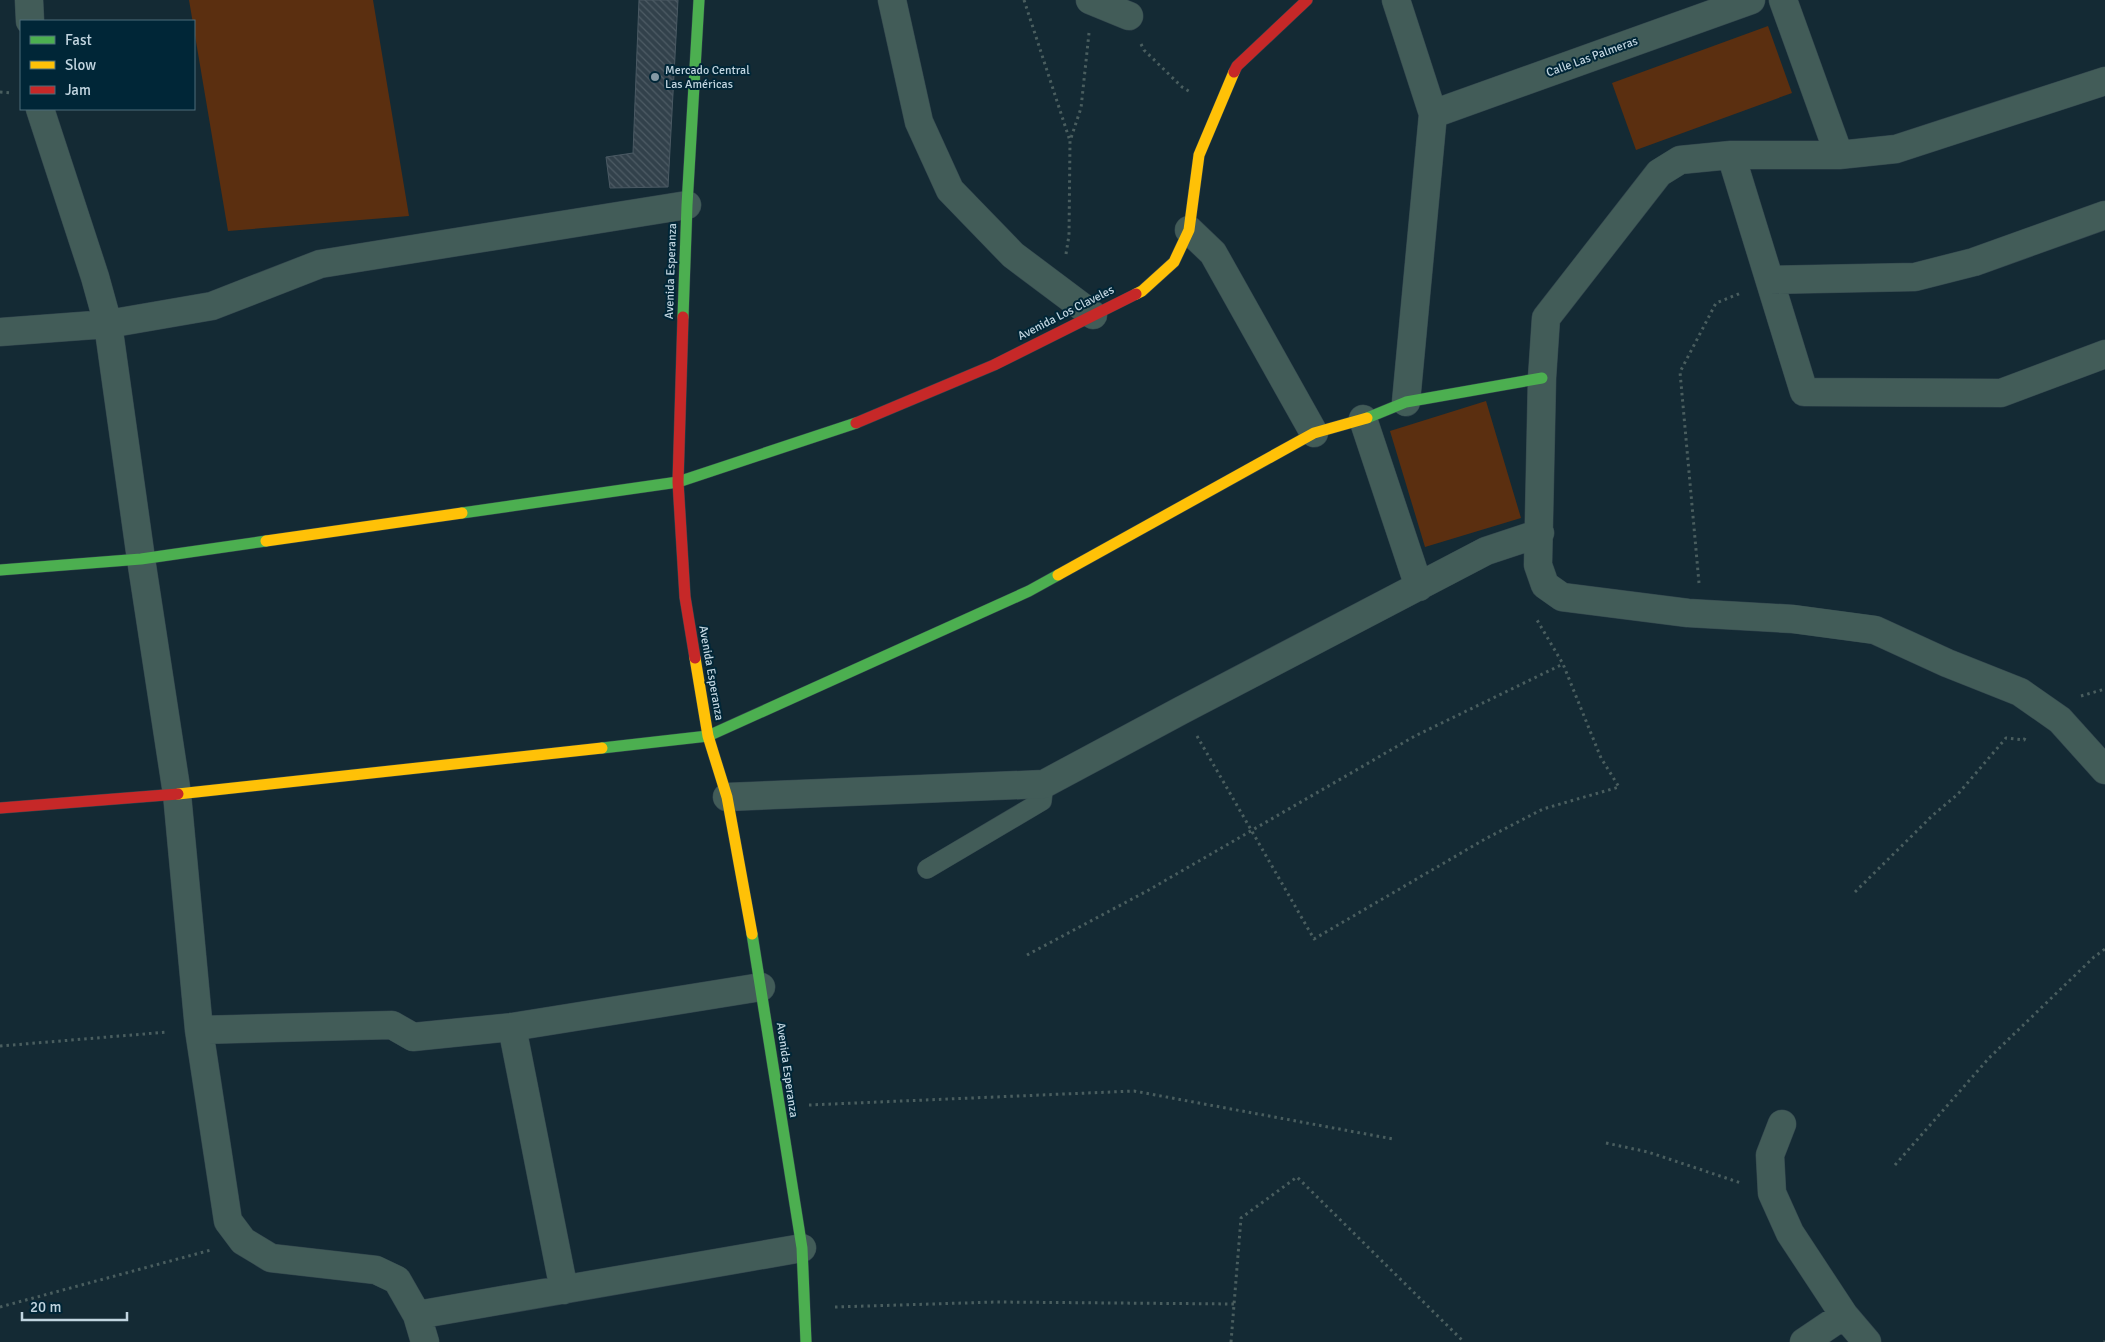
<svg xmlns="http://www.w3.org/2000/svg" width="2105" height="1342" viewBox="0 0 2105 1342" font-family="Signika,sans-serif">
  <defs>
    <pattern id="building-back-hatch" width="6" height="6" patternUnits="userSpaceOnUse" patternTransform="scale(1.25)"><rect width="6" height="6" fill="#32414b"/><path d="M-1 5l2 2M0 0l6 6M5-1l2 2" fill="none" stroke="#4e5c65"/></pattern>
  </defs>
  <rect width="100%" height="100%" fill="#142a34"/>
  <!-- pitch -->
  <path fill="#5b2f10" d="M189,0h184l36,216 -181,15z
    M1768,26l24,67 -156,57 -24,-67z
    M1486,401l35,117 -96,29 -35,-116z"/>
  <!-- building -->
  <path fill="url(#building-back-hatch)" stroke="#4a5963" d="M639,0h39l-10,187 -58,1 -4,-31 27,-4z"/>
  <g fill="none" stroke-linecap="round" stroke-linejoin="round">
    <defs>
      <path id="lane" d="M927,869l115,-68 2,-17"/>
      <path id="street" d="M29,0l1,21
        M892,0l27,122 31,68 63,65 80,60
        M1090,0l39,16
        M1396,0l37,114 -27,288
        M1783,0l56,155
        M2105,81l-209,68 -57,6h-108l-51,5 -21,13 -113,145 -4,60 -4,187 7,20 17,12 126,16 105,6 82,11 72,33 73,29 40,28 45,50
        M40,109l55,168 13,47 33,235 36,235 22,236 29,191 15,20 28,17 105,12 21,10 20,35 8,27
        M1433,114l318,-114
        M1731,155l73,237 197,1 104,-39
        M1189,230l24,23 101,180
        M1770,280l145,-3 59,-15 131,-47
        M0,332l108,-8 104,-18 108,-42 367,-59
        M1363,419l56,168
        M727,797l317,-13 138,-74 304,-159 54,-18
        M512,1027l52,263
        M199,1030l193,-5 21,12 99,-10 249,-40
        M1782,1124l-12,31 2,38 18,40 54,82 23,27
        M417,1315l385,-67
        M1804,1342l40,-27"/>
      <path id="fast" d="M683,317l4,-112 12,-205
        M1367,418l39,-16 136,-24
        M462,513l216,-31 178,-59
        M0,570l141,-11 125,-18
        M602,748l106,-12 321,-145 29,-16
        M752,934l50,314 4,94"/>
      <path id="slow" d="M1136,294l6,-3 32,-29 15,-32 10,-75 35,-83
        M266,541l196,-28
        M1058,575l256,-142 53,-15
        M695,658l13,78 19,61 25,137
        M178,794l424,-46"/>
      <path id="jam" d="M1234,72l3,-6 70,-66
        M683,317l-5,165 7,115 10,61
        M856,423l138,-58 142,-71
        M0,808l178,-14"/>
    </defs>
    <!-- lane casing -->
    <use href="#lane" stroke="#32454d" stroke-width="20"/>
    <!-- street casing -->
    <use href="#street" stroke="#32454d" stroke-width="29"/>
    <!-- fast casing -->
    <use href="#fast" stroke="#32454d" stroke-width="12"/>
    <!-- slow casing -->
    <use href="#slow" stroke="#32454d" stroke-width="12"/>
    <!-- jam casing -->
    <use href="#jam" stroke="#32454d" stroke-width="12"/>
    <!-- path -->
    <path stroke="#4a5e5f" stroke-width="3" stroke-dasharray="2.5 4" stroke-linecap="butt" d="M1024,0l46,141
      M1141,44l3,6 38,37 10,6
      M0,92l13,1
      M1066,254l3,-19 1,-94 11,-33 8,-75
      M1699,583l-19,-211 36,-69 25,-10
      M2081,696l24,-7
      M1197,736l117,203 171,-100 58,-30 76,-22 -18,-29 -38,-94 -26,-44
      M1855,892l78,-77 25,-21 48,-56 18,2 2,-4
      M1027,955l120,-64 268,-155 148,-72
      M0,1046l168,-14
      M809,1105l325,-14 259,48
      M1606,1143l42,9 93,31
      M1895,1165l94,-107 105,-101 11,-8
      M0,1307l211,-57
      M835,1307l161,-5 238,2
      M1231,1342l10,-124 56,-41 167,165
      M2104,1342l1,-1"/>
    <!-- lane -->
    <use href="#lane" stroke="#425c58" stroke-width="19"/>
    <!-- street -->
    <use href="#street" stroke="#425c58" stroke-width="28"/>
    <!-- fast -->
    <use href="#fast" stroke="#4caf50" stroke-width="11"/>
    <!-- slow -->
    <use href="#slow" stroke="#ffc107" stroke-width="11"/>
    <!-- jam -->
    <use href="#jam" stroke="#c62828" stroke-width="11"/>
  </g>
  <!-- markers -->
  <circle fill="#8499a4" stroke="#002637" stroke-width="2" cx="655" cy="77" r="5"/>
  <g text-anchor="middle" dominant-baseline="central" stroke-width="4" stroke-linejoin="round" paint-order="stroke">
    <!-- street labels -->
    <g font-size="12" fill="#c1d5e0" stroke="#002637">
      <text transform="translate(1592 57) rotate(-20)">Calle Las Palmeras</text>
      <text transform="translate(671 271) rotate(-88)">Avenida Esperanza</text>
      <text transform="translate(1066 313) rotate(-27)">Avenida Los Claveles</text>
      <text transform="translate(711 673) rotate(80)">Avenida Esperanza</text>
      <text transform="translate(787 1070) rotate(82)">Avenida Esperanza</text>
    </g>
    <!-- poi labels -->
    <g font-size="12" fill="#c1d5e0" stroke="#002637" text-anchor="start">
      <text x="665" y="70">Mercado Central<tspan x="665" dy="14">Las Américas</tspan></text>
    </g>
  </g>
  <!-- legend -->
  <rect x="20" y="20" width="175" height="90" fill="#002637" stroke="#4d6c7b"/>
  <rect x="30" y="36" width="25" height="8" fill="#4caf50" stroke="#4d6c7b"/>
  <text x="65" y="45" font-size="15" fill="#c1d5e0">Fast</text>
  <rect x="30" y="61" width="25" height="8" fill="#ffc107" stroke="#4d6c7b"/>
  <text x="65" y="70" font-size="15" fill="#c1d5e0">Slow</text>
  <rect x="30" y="86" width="25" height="8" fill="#c62828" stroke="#4d6c7b"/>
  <text x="65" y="95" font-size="15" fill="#c1d5e0">Jam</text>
  <!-- scale -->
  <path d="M22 1312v8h105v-8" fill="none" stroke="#c1d5e0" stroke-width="2.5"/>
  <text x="30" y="1312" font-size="15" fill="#c1d5e0" stroke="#002637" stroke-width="4" paint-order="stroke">20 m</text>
</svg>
